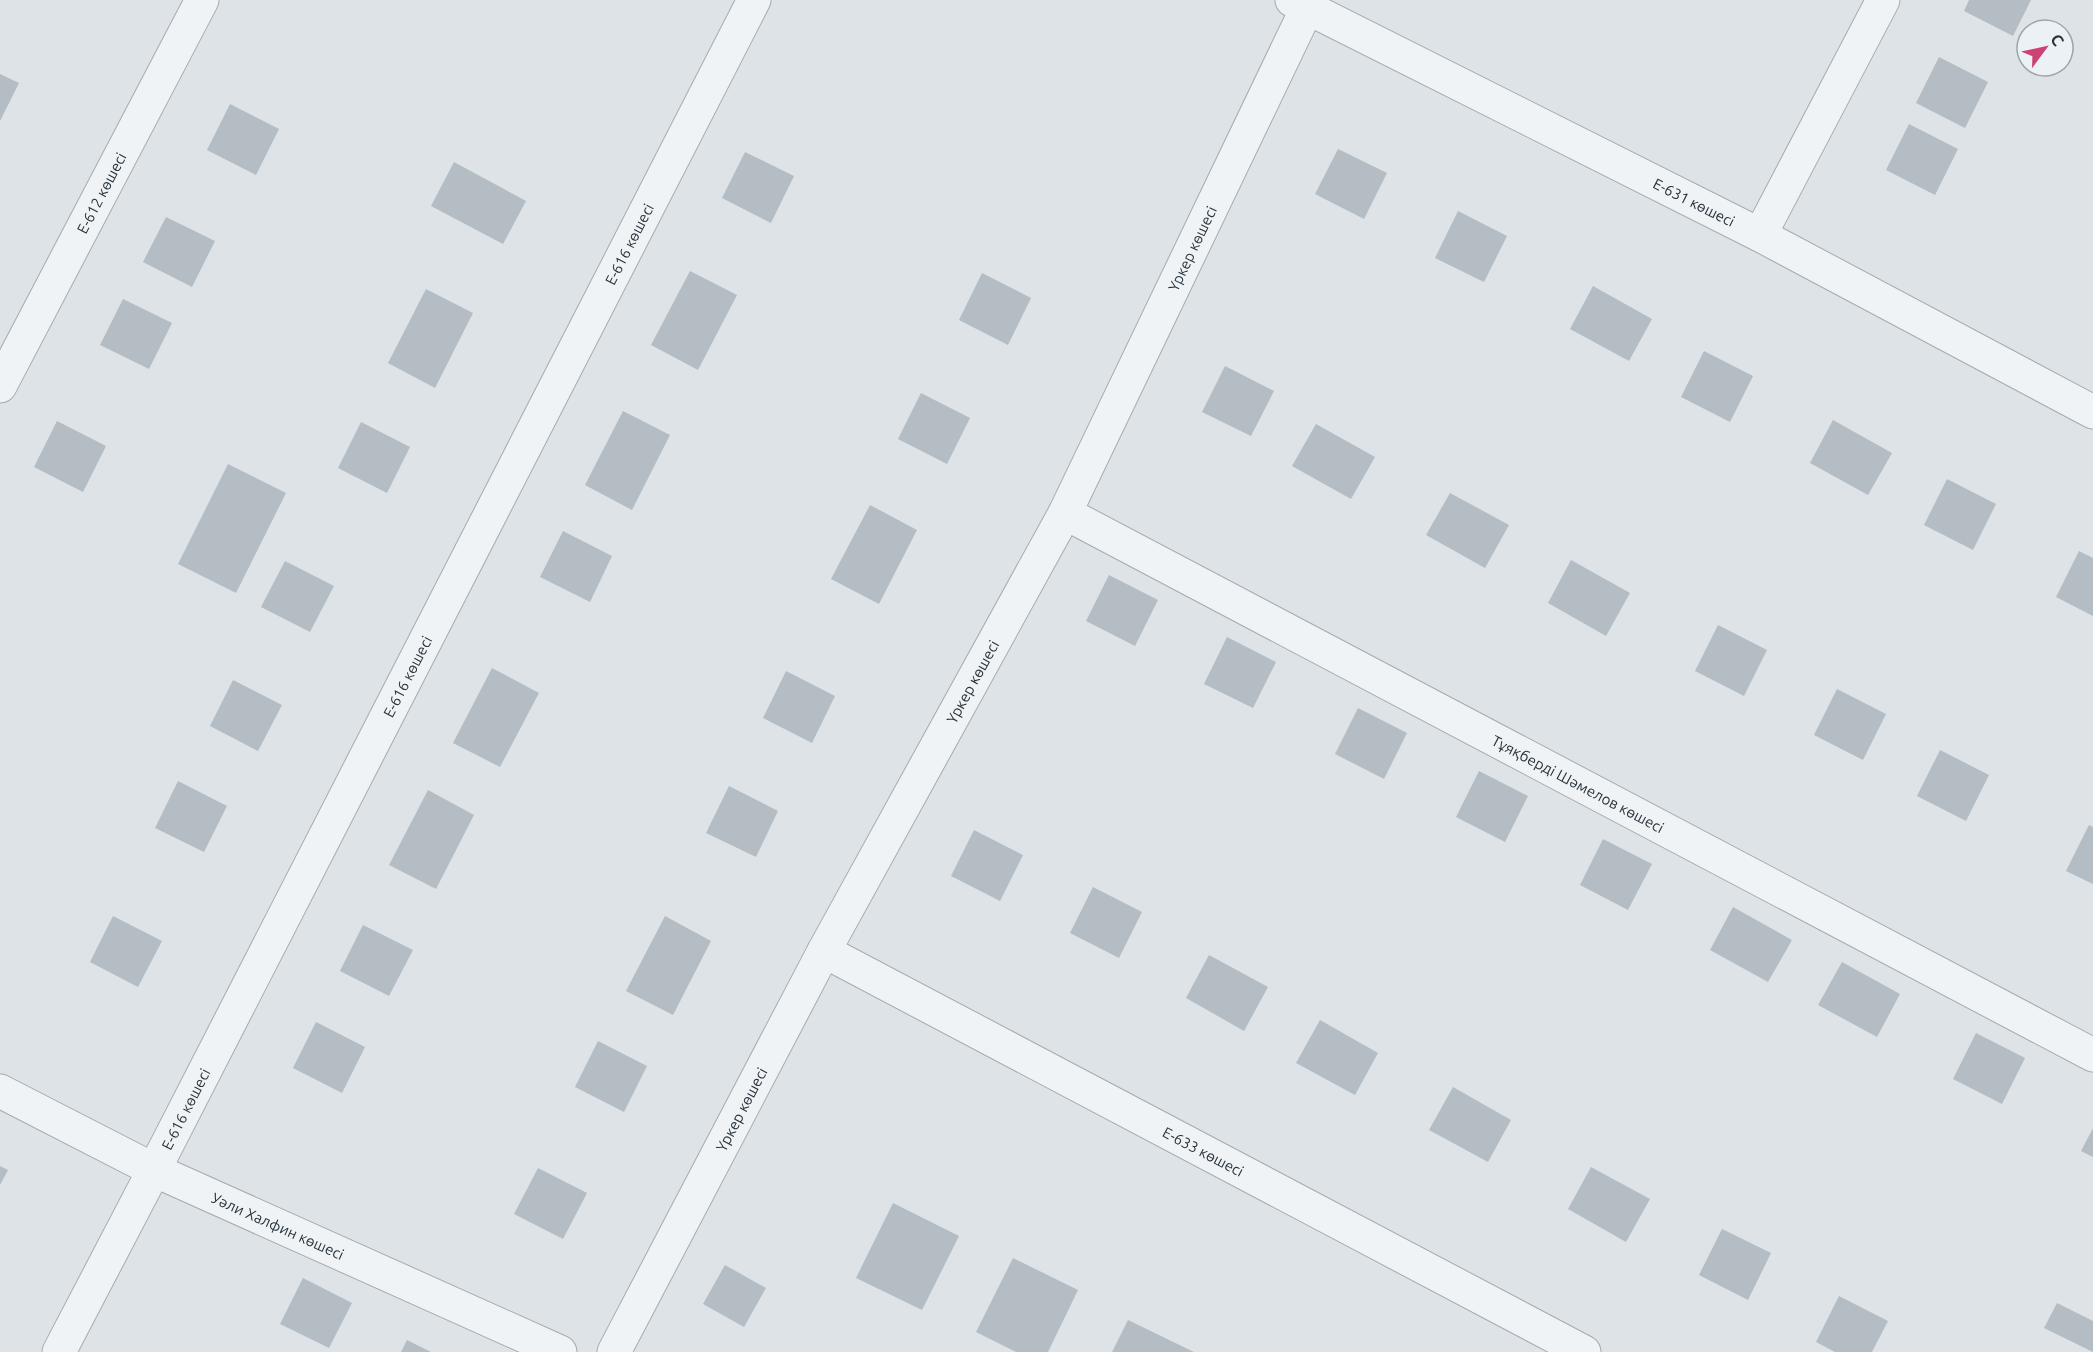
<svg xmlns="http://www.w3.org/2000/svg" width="2093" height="1352" viewBox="0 0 2093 1352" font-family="Ubuntu,sans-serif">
  <rect width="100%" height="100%" fill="#dde3e7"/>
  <!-- building -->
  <path fill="#b4bdc4" d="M1969,0h62l-18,36 -49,-25z
    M1939,57l49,25 -23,46 -49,-25z
    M0,74l19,9 -19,38z
    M230,104l49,25 -23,46 -49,-25z
    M1909,124l49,25 -23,46 -49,-25z
    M1338,149l49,24 -23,46 -49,-25z
    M745,152l49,24 -23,47 -49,-25z
    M454,162l72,39 -23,43 -72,-38z
    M1458,211l49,25 -23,46 -49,-24z
    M166,217l49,24 -23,46 -49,-25z
    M690,271l47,24 -39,75 -47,-25z
    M982,273l49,25 -23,47 -49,-25z
    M1593,286l59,33 -23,42 -59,-32z
    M426,289l47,24 -38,75 -47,-25z
    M123,299l49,24 -23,46 -49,-24z
    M1704,351l49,25 -23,46 -49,-25z
    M1225,366l49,25 -23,45 -49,-24z
    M921,393l49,25 -23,46 -49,-25z
    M623,411l47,24 -38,75 -47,-25z
    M1833,420l59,33 -24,42 -58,-32z
    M57,421l49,25 -23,46 -49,-25z
    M361,422l49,25 -23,46 -49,-25z
    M1316,424l59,33 -24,42 -59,-33z
    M228,464l58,29 -50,100 -58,-29z
    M1947,479l49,25 -23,46 -49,-25z
    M1450,493l59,32 -24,43 -59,-33z
    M870,505l47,25 -38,74 -48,-25z
    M563,531l49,25 -22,46 -50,-25z
    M2079,551l14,7v58l-37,-19z
    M1571,560l59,33 -24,43 -58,-33z
    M285,561l49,25 -24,46 -49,-25z
    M1109,575l49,25 -23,46 -49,-25z
    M1718,625l49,25 -23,46 -49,-25z
    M1227,637l49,25 -23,46 -49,-24z
    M492,668l47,25 -39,74 -47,-24z
    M786,671l49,25 -23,47 -49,-25z
    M233,680l49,25 -24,46 -48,-25z
    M1837,689l49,25 -23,46 -49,-25z
    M1358,708l49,25 -23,46 -49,-25z
    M1940,750l49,25 -23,46 -49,-25z
    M1479,771l49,25 -23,46 -49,-25z
    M178,781l49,25 -23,46 -49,-24z
    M729,786l49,25 -22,46 -50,-24z
    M428,790l46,25 -38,74 -47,-24z
    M2089,825l4,2v57l-27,-13z
    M974,830l49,25 -23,46 -49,-25z
    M1603,839l49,25 -24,46 -48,-25z
    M1093,887l49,25 -23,46 -49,-25z
    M1733,907l59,33 -24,42 -58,-32z
    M113,916l49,25 -24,46 -48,-25z
    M665,916l46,25 -38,74 -47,-24z
    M363,925l50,25 -24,46 -49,-25z
    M1209,955l59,32 -24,44 -58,-33z
    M1842,962l58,32 -23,43 -59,-32z
    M1320,1020l58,33 -23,42 -59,-32z
    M316,1022l49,25 -23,46 -49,-25z
    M1976,1033l49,25 -23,46 -49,-25z
    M598,1041l49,25 -23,46 -49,-25z
    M1453,1087l58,33 -23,42 -59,-32z
    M2093,1128v29l-12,-6z
    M0,1166l8,4 -8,15z
    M1591,1167l59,32 -24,43 -58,-33z
    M538,1168l49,25 -24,46 -49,-25z
    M893,1203l66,33 -37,74 -66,-32z
    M1722,1229l49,24 -23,47 -49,-25z
    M1013,1258l65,32 -30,62h-32l-40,-20z
    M725,1265l41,23 -22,39 -41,-23z
    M303,1278l49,25 -23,45 -49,-24z
    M1839,1296l49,25 -16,31h-37l-19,-10z
    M2057,1303l36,18v31l-49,-24z
    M1128,1320l66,32h-82z
    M407,1340l24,12h-30z"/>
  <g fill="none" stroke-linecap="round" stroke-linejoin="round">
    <defs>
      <g id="street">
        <path id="s1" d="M1292,0l468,235 333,177"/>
        <path d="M1760,235l123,-235"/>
        <path id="s2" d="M0,386l202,-386"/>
        <path id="s3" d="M1065,513l1028,542"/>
        <path id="s4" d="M824,951l760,401"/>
        <path id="s5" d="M0,1091l154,79 406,182"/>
        <path id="s6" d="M59,1352l95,-182 600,-1170"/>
        <path id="s7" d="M614,1352l210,-401 241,-438 246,-513"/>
      </g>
    </defs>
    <!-- street casing -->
    <use href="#street" stroke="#a3abb1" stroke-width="35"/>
    <!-- street -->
    <use href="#street" stroke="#f0f3f5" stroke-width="33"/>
  </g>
  <g text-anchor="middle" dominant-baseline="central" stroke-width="6" stroke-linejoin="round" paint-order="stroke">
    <!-- street labels -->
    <g font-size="15" fill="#27333d" stroke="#ecf1f5">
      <text stroke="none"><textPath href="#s2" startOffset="218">Е-612 көшесі</textPath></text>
      <text stroke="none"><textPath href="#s1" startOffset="450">Е-631 көшесі</textPath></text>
      <text stroke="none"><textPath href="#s6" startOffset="1246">Е-616 көшесі</textPath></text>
      <text stroke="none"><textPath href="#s7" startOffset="1246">Үркер көшесі</textPath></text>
      <text stroke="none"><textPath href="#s6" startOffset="760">Е-616 көшесі</textPath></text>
      <text stroke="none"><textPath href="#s7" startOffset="760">Үркер көшесі</textPath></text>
      <text stroke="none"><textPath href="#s3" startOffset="580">Тұяқберді Шәмелов көшесі</textPath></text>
      <text stroke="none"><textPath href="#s6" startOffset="274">Е-616 көшесі</textPath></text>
      <text stroke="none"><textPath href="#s7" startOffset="274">Үркер көшесі</textPath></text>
      <text stroke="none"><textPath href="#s4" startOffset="429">Е-633 көшесі</textPath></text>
      <text stroke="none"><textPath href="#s5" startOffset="309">Уәли Халфин көшесі</textPath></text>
    </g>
  </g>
  <!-- north arrow -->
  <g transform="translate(2045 48) rotate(57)"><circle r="28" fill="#ecf1f5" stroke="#9da5ab" stroke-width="1.5"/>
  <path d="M0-4.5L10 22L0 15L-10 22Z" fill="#cd4272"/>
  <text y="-9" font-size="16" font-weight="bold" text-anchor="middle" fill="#27333d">С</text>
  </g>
</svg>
